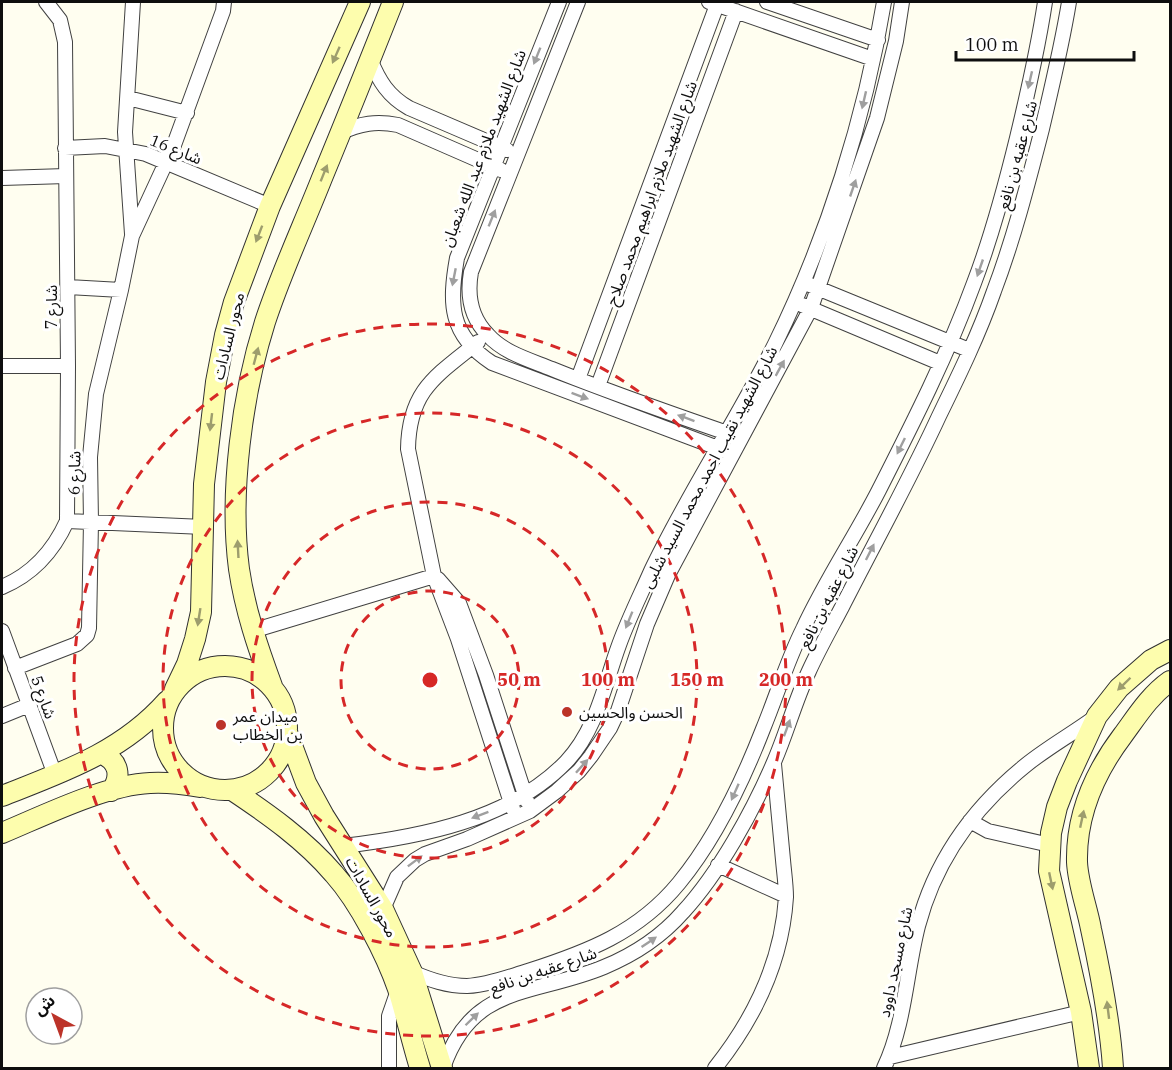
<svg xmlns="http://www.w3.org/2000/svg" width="1172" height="1070" viewBox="0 0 1172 1070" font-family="'IBM Plex Serif','Noto Sans Arabic',serif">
  <rect width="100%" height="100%" fill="#fffef0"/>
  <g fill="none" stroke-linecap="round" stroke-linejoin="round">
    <defs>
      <path id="street" d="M559,2l-102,256c-8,45 -8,77 35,105l234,88
        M578,2l-107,270c-4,23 0,46 17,63 16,18 42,25 64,34 59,24 120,45 181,66
        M709,2l164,57
        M767,2l111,38
        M370,59c9,22 18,37 39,49l98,42
        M128,98l59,15
        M340,133c20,-10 37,-12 58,-8l103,45
        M65,148l40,-2 41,8 124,52
        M2,178l64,-2
        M132,234l-7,-102 8,-130
        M810,285l159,65
        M68,287l53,3
        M802,305l138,58
        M478,342c-42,34 -69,48 -70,107l26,127 24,63 55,170
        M2,366h66
        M578,379l140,-377
        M598,386l138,-375
        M67,521l137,6
        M438,579l21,24 27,72 41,126
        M2,587c31,-13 51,-35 65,-66l1,-155 -3,-324 -5,-22 -14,-18
        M2,631l53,144
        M252,631l182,-55
        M15,668l62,-24 10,-9 2,-7 2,-106 -1,-65 6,-63 25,-104 11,-54 42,-91 49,-134 1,-9
        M2,716l27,-11
        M970,821l18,10 62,14
        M343,846c77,-9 167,-26 223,-84 31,-33 38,-76 53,-117 9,-25 21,-49 32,-74 37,-78 85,-149 124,-227 52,-106 90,-226 109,-342
        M718,865l68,31
        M383,909l14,-32 18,-17 10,-6 42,-15 63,-28 27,-20 22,-20 12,-15 19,-28 8,-17 29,-87 21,-49 143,-267 66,-190 19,-77 6,-39
        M412,972c18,8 35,14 55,14 21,-1 41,-9 61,-15 59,-19 110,-38 151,-88 37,-45 63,-100 84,-154 14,-34 24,-68 40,-100 22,-48 52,-92 76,-139 34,-67 69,-136 95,-207 18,-47 31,-96 43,-145 11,-46 21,-90 28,-136
        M890,1057l191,-45
        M389,1068v-52l9,-26
        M443,1068c29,-85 91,-72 161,-101 29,-12 58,-31 79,-55 36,-39 70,-101 91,-150 13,-30 21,-61 35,-91 10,-22 22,-43 33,-64 32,-63 67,-126 97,-191 20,-41 40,-82 55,-125 20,-53 34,-108 48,-162 10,-43 20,-84 27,-127
        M715,1068c39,-49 67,-107 71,-171 0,-12 -2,-25 -3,-37 -3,-32 -6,-64 -9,-96
        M884,1068c21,-44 22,-95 34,-142 17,-65 56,-119 108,-161 21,-17 46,-31 68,-47"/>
      <path id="secondary" d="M163 728a62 62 0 1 1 124 0a62 62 0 1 1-124 0Z
        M272,686c-14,-38 -27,-76 -33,-117 -10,-76 3,-174 26,-247 16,-49 38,-96 57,-144 24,-58 48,-118 71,-176
        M175,689l12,-25 8,-25 6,-27 3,-128 12,-102 9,-47 9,-33 36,-96 90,-204
        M287,732l19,51 18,33 59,93 29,63 30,96
        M102,754c17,7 20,23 9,37
        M232,790c36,24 73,50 102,84 25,28 52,80 64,115 8,26 14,53 22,79
        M2,796c61,-24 120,-44 165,-95
        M2,833c41,-17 103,-48 148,-50 17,-1 33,1 50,4
        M1089,1068l-8,-56 -32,-141 2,-38 6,-26 10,-26 30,-65 22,-28 32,-28 19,-10
        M1113,1068c-3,-47 -12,-93 -22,-139 -4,-22 -13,-45 -14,-67 -1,-47 18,-90 46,-127 14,-19 27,-40 47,-54"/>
    </defs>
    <!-- street casing -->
    <use href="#street" stroke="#414141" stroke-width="16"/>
    <!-- secondary casing -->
    <use href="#secondary" stroke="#303030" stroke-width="22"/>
    <!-- street -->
    <use href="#street" stroke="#fff" stroke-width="14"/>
    <!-- secondary -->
    <use href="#secondary" stroke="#fdfdad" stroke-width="20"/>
  </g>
  <!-- one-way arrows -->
  <defs><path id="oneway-solid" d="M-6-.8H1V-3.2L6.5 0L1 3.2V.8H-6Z" transform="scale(1.5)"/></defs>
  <g fill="#9d9d6d">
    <use href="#oneway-solid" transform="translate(336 55) rotate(114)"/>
    <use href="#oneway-solid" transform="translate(324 173) rotate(-68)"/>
    <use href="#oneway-solid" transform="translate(259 234) rotate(111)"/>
    <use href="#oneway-solid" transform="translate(256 356) rotate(-75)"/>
    <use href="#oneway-solid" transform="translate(211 422) rotate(97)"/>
    <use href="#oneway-solid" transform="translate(238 549) rotate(-93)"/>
    <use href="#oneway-solid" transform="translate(199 617) rotate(99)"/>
    <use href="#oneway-solid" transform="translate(1124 684) rotate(136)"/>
    <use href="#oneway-solid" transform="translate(1082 819) rotate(-78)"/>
    <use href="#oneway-solid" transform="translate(1051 881) rotate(78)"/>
    <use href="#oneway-solid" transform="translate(1108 1010) rotate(-97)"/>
  </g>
  <g fill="#9f9f9f">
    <use href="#oneway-solid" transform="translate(537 56) rotate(112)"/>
    <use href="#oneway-solid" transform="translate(1030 80) rotate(103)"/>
    <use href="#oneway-solid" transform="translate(864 100) rotate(103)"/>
    <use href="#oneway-solid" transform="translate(853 188) rotate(-71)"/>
    <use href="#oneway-solid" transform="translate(492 218) rotate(-68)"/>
    <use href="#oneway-solid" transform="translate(980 268) rotate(109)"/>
    <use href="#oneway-solid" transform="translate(454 277) rotate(101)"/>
    <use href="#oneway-solid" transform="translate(780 368) rotate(-61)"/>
    <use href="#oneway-solid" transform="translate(580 396) rotate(20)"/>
    <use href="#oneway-solid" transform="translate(686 418) rotate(-160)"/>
    <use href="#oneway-solid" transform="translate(901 446) rotate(116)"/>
    <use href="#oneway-solid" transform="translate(870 552) rotate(-63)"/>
    <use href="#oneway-solid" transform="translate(629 620) rotate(112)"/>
    <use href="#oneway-solid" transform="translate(787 728) rotate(-70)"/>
    <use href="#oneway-solid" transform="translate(582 766) rotate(-48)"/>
    <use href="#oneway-solid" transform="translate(735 792) rotate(114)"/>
    <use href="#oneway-solid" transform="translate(480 815) rotate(159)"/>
    <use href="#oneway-solid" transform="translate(415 861) rotate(-37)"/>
    <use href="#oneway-solid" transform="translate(649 942) rotate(-34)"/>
    <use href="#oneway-solid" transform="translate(472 1019) rotate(-44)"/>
  </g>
  <!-- distance rings -->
  <g fill="none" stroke="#d62828" stroke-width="3" stroke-dasharray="10 8">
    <circle cx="430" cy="680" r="89"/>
    <circle cx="430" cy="680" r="178"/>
    <circle cx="430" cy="680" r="267"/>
    <circle cx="430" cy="680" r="356"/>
  </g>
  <!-- markers -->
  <g fill="#bc3329" stroke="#fff" stroke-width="2">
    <circle cx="567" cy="712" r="6"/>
    <circle cx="221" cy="725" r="6"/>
  </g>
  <g text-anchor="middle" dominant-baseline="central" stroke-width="6" stroke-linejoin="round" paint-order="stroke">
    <!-- street labels -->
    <g font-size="16" fill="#0e0e0e" stroke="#fff">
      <text transform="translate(483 148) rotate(-69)">شارع الشهيد ملازم عبد الله شعبان</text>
      <text transform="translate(176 149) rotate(22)">شارع 16</text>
      <text transform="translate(1017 155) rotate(-75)">شارع عقبه بن نافع</text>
      <text transform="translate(651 193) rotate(-70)">شارع الشهيد ملازم ابراهيم محمد صلاح</text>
      <text transform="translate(51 307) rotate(-90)">شارع 7</text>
      <text transform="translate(228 336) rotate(-76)">محور السادات</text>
      <text transform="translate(709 467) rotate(-62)">شارع الشهيد نقيب احمد محمد السيد شلبى</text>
      <text transform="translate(74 473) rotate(-89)">شارع 6</text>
      <text transform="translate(828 597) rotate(-63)">شارع عقبه بن نافع</text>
      <text transform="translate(44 697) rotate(70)">شارع 5</text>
      <text transform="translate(372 897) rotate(61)">محور السادات</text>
      <text transform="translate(895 962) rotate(-78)">شارع مسجد داوود</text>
      <text transform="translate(543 970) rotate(-19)">شارع عقبه بن نافع</text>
    </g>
    <!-- poi labels -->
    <g font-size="16" fill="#0e0e0e" stroke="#fff" text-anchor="start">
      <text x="579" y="712">الحسن والحسين</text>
      <text x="233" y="716">ميدان عمر<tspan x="233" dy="18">بن الخطاب</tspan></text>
    </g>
  </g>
  <circle cx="430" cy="680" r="9" fill="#d62828" stroke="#fff" stroke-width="3"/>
  <g font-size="18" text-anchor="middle" font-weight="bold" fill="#d62828" stroke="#fff" stroke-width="6" stroke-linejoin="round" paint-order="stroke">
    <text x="519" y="686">50 m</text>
    <text x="608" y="686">100 m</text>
    <text x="697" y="686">150 m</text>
    <text x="786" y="686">200 m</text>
  </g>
  <!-- border -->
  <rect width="1172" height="1070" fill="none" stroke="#0e0e0e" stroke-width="6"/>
  <!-- north arrow -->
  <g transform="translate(54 1016) rotate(319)"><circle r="28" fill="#ffffff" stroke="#9f9f9f" stroke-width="1.5"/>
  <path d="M0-4.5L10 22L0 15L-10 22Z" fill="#bc3329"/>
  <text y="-9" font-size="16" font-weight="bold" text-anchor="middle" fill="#0e0e0e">ش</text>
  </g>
  <!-- scale -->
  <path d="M956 51v9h178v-9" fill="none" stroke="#0e0e0e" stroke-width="3"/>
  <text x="965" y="51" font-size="18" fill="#0e0e0e" stroke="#ffffff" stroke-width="4.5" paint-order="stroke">100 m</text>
</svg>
